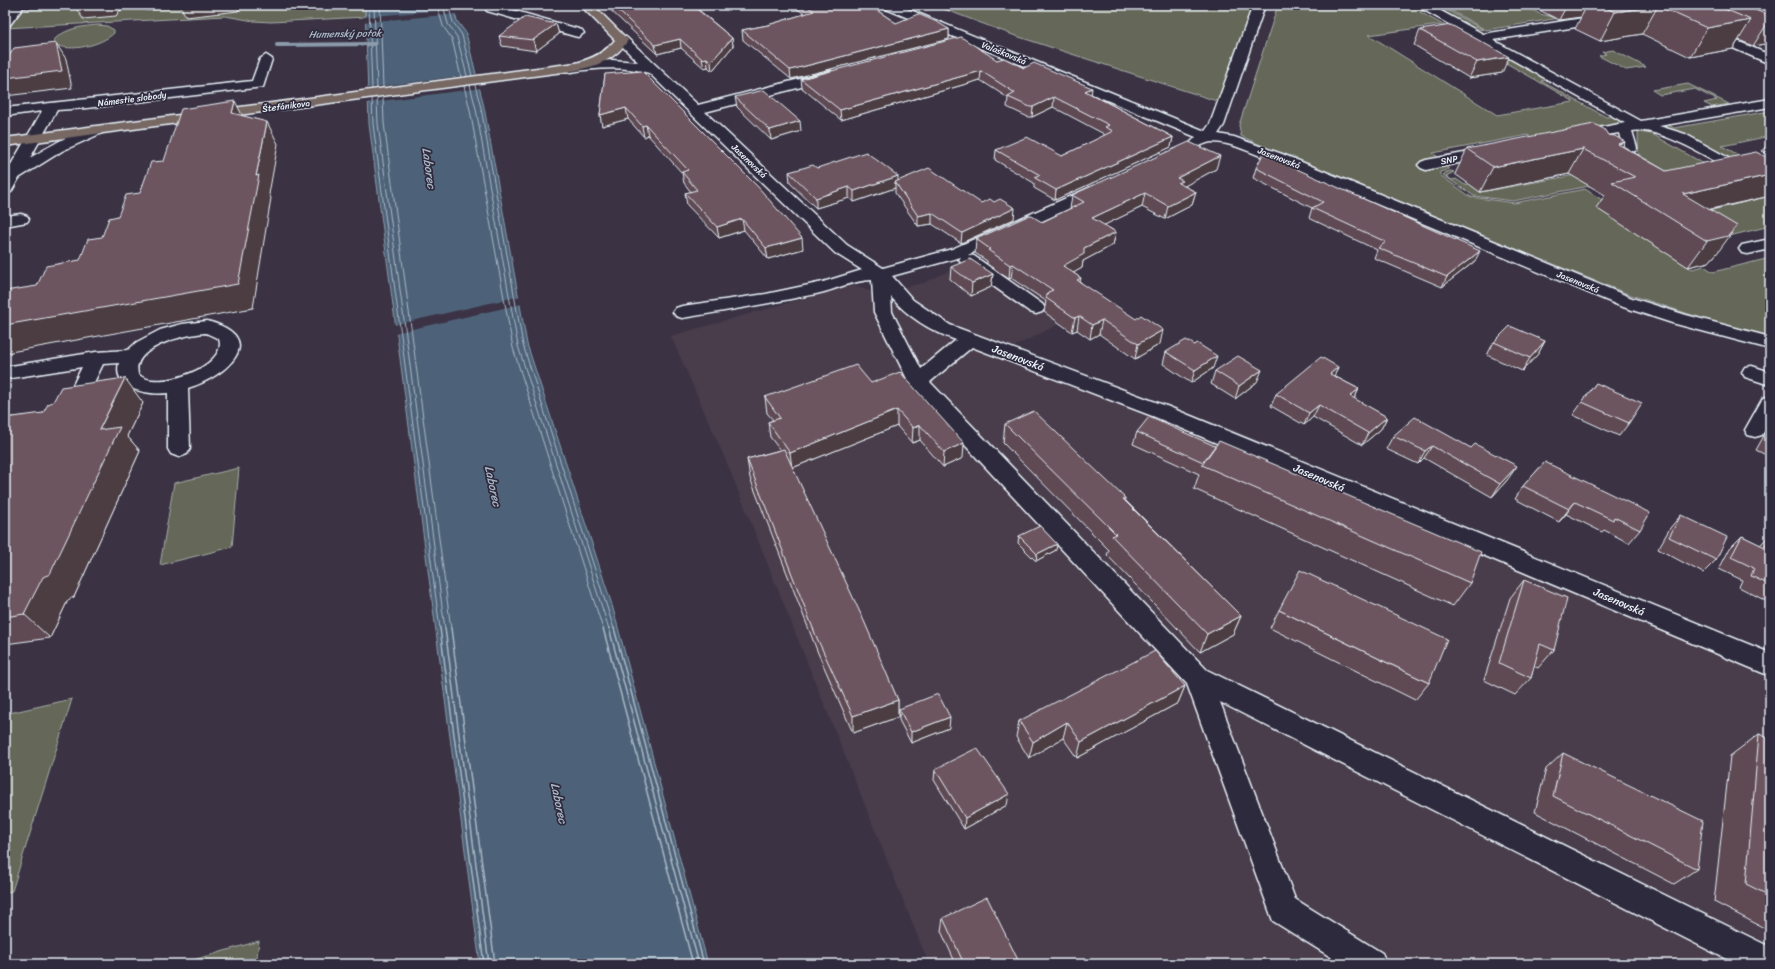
<svg xmlns="http://www.w3.org/2000/svg" width="1775" height="969" viewBox="0 0 1775 969" font-family="Sriracha,sans-serif">
  <rect width="100%" height="100%" fill="#3b3344"/>
  <filter id="ink" filterUnits="userSpaceOnUse"><feTurbulence type="fractalNoise" baseFrequency=".025" numOctaves="2"/><feDisplacementMap in="SourceGraphic" scale="8" xChannelSelector="R" yChannelSelector="G"/><feConvolveMatrix kernelMatrix="1 2 1 2 8 2 1 2 1" color-interpolation-filters="sRGB"/></filter>
  <g filter="url(#ink)">
    <!-- built -->
    <path fill="#4a3d4c" d="M1004,245l95,59 -88,44 190,73 13,1 385,163 171,70v309h-841l-202,-501 -56,-127 180,-51 25,8 48,-10z"/>
    <!-- green -->
    <path fill="#656758" stroke="#a6aca8" fill-rule="evenodd" d="M5,5h360v12l-94,5 -17,-1 -29,-5 -220,12z
      M933,5h326l-33,99 -213,-69z
      M1278,5h138l8,6 -4,1 32,18 9,1 88,49 -8,1 65,36 9,-1 4,5 -4,4 -80,15 -7,-5 -95,18 6,5 -17,3 -3,3 26,2 4,3 -9,3v3l31,22 43,6 71,-14 25,16 -13,3 95,61 12,-3 9,6 57,-14v78l-60,-15 -82,-27 -337,-135 -50,-23 -2,-11zM1439,25l134,76v1l-76,13 -128,-80z
      M1428,5h10l46,25 -11,-2z
      M1441,5h82l17,9 13,3 25,-2 -92,15z
      M99,25l8,1 7,4v3c-12,12 -44,20 -60,11v-4c11,-12 30,-14 45,-15z
      M1613,50l33,17 -20,3 -27,-14 7,-2 -4,-2z
      M1688,84l2,1 39,19 -17,3 -8,-4 13,-3 -22,-11 -35,6 -8,-5z
      M1770,111v25l-48,10 48,26v11l-107,-58 2,-2 9,5z
      M1638,132l14,2 61,35 -74,10z
      M1451,171l3,1 -8,4 6,4 4,-1 9,6 5,-1 10,8 95,-17 14,11 -76,15 -39,-5 -31,-21 3,-3z
      M1770,193v33l-53,13 -37,-21 89,-22z
      M239,468l-7,79 -72,18 14,-82z
      M72,699l-60,192 -7,2v-179z
      M259,941l-3,23h-77z"/>
    <!-- water -->
    <path fill="#4d6278" stroke="#8b9bab" d="M365,5h87l5,16 9,12 18,74 43,237 85,261 96,359h-228l-111,-840z"/>
    <!-- pier -->
    <path fill="#3b3344" d="M455,9l2,5 -93,8 -1,-5z
      M478,74l4,14 -116,15v-15z
      M521,296l1,8 -127,29 -1,-8z"/>
    <g fill="none" stroke-linecap="round" stroke-linejoin="round">
      <!-- shore-far1 -->
      <path stroke="#aab8c5" stroke-width="1" d="M369,5l3,84
        M374,5l3,83
        M380,5l3,82
        M437,5l6,21 9,13 9,38
        M443,5l5,19 9,13 10,39
        M448,5l5,17 9,13 10,41
        M470,85l6,24 42,237 91,283
        M475,85l6,23 42,237 91,284
        M464,86l6,24 43,238 90,281
        M383,97l1,26 67,506
        M372,98l1,26 67,505
        M377,98l1,26 67,505"/>
      <!-- shore -->
      <path stroke="#aab8c5" stroke-width="1.5" d="M440,628l44,336
        M445,628l44,336
        M451,628l44,336
        M603,628l90,336
        M609,628l90,336
        M614,628l90,336"/>
      <!-- stream -->
      <path stroke="#8b9bab" stroke-width="4" d="M277,45l98,-1"/>
      <defs>
        <path id="minor" d="M13,5h12l-16,21 -4,1v-12z
          M145,5h12c-3,4 -6,5 -11,4z
          M487,5h8l87,25 2,3 -6,4 -4,-1 -87,-25 -2,-3z
          M882,5h16l307,126 5,-7 43,-119h12l-41,120 -6,9 16,3 48,17 350,144 54,17 84,22v12l-98,-26 -52,-17 -348,-146c-19,-6 -40,-18 -60,-18 -7,0 -12,6 -20,4l-2,-3 6,-6 -312,-129z
          M1415,5h15l53,29 125,-20 4,1 2,3 -2,3 -4,1 -115,18 148,81 129,-22v8l-111,19 26,8 85,47v11l-6,-2c-29,-16 -100,-65 -132,-59l5,17 -2,3 -36,9 -5,-2 -3,-3 3,-3 28,-7 -3,-12 -43,7 -5,-1 -2,-3 2,-3 54,-10z
          M1709,29l61,26v9l-65,-28 -2,-3 2,-3z
          M622,36l4,1 72,68 133,-34 5,1 2,3 -2,3 -131,34 142,133 36,23 69,-19 141,-63h12l2,3 -2,3 -137,63 6,1 68,48 3,4 -3,4 -6,2 -6,-2 -68,-48 -3,-4 2,-3 -69,19 21,24 37,25 219,82 601,246v23l-615,-259 -183,-70 -42,35 277,288 563,277v17h-34l-516,-262 75,197 87,54 5,11h-45l-69,-43 -86,-237 -276,-297 -37,-75 -2,-32c-19,0 -37,10 -56,14 -45,9 -89,17 -134,24l-6,-2 -3,-4 3,-4 6,-2 84,-12 57,-12 39,-12 -27,-17 -186,-180c-26,-7 -52,-5 -78,-1l-5,-1 -2,-3 2,-3 5,-1 41,-4 26,2 -22,-22zM891,297c17,20 40,34 65,43l-35,29 -29,-57z
          M266,55l6,4 -9,28 -176,21 -30,2 -27,48c14,-8 57,-35 72,-31l2,3 -2,3 -40,18 -43,27 -8,14 -6,2v-19l37,-64 -37,5v-8l247,-27 8,-22z
          M1491,148l5,1 2,3 -2,3 -70,15 -5,-2 -3,-3 3,-3 5,-2z
          M21,214l6,2 2,3 -2,3 -22,4v-10z
          M1770,239v10l-22,5 -6,-1 -3,-4 3,-4z
          M207,321c64,17 18,56 -19,67l2,61 -3,5 -8,3 -8,-3 -3,-5v-56c-19,2 -56,-3 -49,-30l-16,1 -23,47 -3,5 -7,2 -7,-2 -3,-5 22,-44 -77,12v-12l91,-15 32,-2 9,-8 23,-12 22,-6zM206,333l13,6c10,27 -63,54 -81,35 -7,-28 50,-40 68,-41z
          M1752,366l18,6v13l-25,-8 -3,-5 3,-5z
          M1770,396c0,17 1,25 -8,39l-7,2 -7,-2 -3,-5 18,-32z"/>
        <path id="major" d="M580,5h13l35,35c-12,19 -29,25 -50,30l-573,76v-8l571,-75c15,-4 29,-10 39,-23z"/>
      </defs>
      <!-- minor casing -->
      <use href="#minor" stroke="#e8f1f8" stroke-width="3"/>
      <!-- major casing -->
      <use href="#major" stroke="#e8f1f8" stroke-width="3"/>
      <!-- minor -->
      <use href="#minor" fill="#2f2a3d" fill-rule="evenodd"/>
      <!-- major -->
      <use href="#major" fill="#776864" fill-rule="evenodd"/>
    </g>
    <!-- wall -->
    <path fill="#5e4952" stroke="#e8f1f8" d="M605,5h89h-1l39,33 1,8 -21,25 -4,-4 -4,1 -23,-20 -24,6z
      M791,5h78l27,18 53,6v10l-158,40 -48,-39 -1,-10 26,-5 37,-11z
      M1529,5h241v38l-17,3 -14,-6 -6,9 -43,8 -48,-23 -42,7 -25,-12 6,-12 -22,3z
      M556,24l3,10 -23,17 -34,-5 -3,-10z
      M1420,30l82,43 -33,5 -55,-33z
      M997,60l27,8 67,26 82,43 -2,10 -116,53 -21,-12v-5l-39,-23 1,-10 66,6 42,-20v-2l-51,-27 -21,10h-4l-21,-10 1,-9 -28,-18 -139,40 -39,-32 -1,-9z
      M605,74l198,175 -35,10 -24,-29 -25,8 -32,-33 -2,-12 6,-1 -7,-9 -2,-10 -34,-38 -4,2 -16,-18 -26,7 -2,-11z
      M735,97l66,34 -30,9 -34,-33z
      M1608,135l17,7 -2,4 43,25 104,25 -60,14 8,42 -9,10 -21,5 -92,-59 9,-13 -36,-21 -89,18 -25,-18 12,-25z
      M1770,141v14l-8,-4z
      M817,168l81,13 83,22 33,16 -53,24 -29,-19 -14,2 -23,-33v-5l-41,14 -5,-4 -33,10 -26,-25 -1,-11z
      M1256,168l219,93 -33,26 -68,-29 3,-8 -68,-32 3,-10 -59,-30z
      M1216,169l-32,17 12,6 -4,13 -27,14 -23,-12 -38,18 12,7 -3,13 -30,16 -1,7 -9,5 8,5 -1,4 80,62 -25,15 -36,-25 -9,5 -13,-9 -5,2 -28,-20 2,-11 -35,-23 -2,1 -22,-15v-3l-12,-8 1,-14 66,-17 28,-13 2,-14z
      M951,267l42,7 -2,13 -20,9 -21,-17z
      M1545,341l-7,13 -16,17 -35,-16 7,-13z
      M1166,352l47,16 -22,15 -28,-19z
      M1338,367l-4,9 25,13 -5,10 33,18 -6,12 -19,16 -49,-28 -9,8 -33,-19 5,-12z
      M1215,371l42,11 -22,17 -24,-15z
      M871,383l92,75 -20,9 -23,-27 -8,3 -15,-17 -105,42 106,232v17l-45,16 -35,-80 -68,-175 -3,-19 33,-9 -10,-13 -2,-15 5,-2 -6,-7 -2,-16z
      M1596,383l33,40 -10,13 -46,-21z
      M143,403l-16,33 13,15 -66,146 -6,3 -18,38 -45,6v-226z
      M1005,424l120,74v2l116,116 -8,18 -33,18 -93,-97 2,-5 -106,-107z
      M1770,425v32l-14,-7z
      M1137,432l77,16 256,135 -17,23 -259,-117 5,-15 -66,-30z
      M1393,436l78,12 37,31 -16,18 -68,-39 -6,6 -32,-15z
      M1545,462l95,68 -11,13 -25,-13 -2,2 -36,-18 -7,8 -44,-23 8,-13z
      M1681,515l35,45 -13,13 -45,-24 12,-21z
      M1770,535v68l-31,-16 3,-7 -23,-11 11,-21 12,-12 18,9z
      M1019,536l37,14 -20,11 -18,-18z
      M1524,580l30,70 -16,18 -4,-2 -3,12 -16,17 -31,-15 26,-82z
      M1279,610l150,73 -14,17 -145,-72z
      M1185,686l-7,17 -101,55 -14,-20 -34,20 -13,-21 3,-16z
      M899,709l50,19 -38,15 -12,-23z
      M1759,734l11,5v192l-56,-29 16,-146z
      M1563,753l134,116 -23,15 -139,-72 11,-43z
      M935,769l72,36 -43,24 -30,-49z
      M943,918l77,46h-64l-15,-33z"/>
    <!-- shaded-wall -->
    <path fill="#4c3c42" stroke="#e8f1f8" d="M5,5h7l-7,9z
      M23,5h42l-39,4z
      M74,5h51l-3,5 -3,1 -3,5 -33,3z
      M180,5h60l-2,6 -52,6z
      M1567,5h20l-6,12 -22,3z
      M1658,6l-16,28 -42,7 15,-29z
      M1770,19v24l-17,3z
      M1751,20l-18,29 -43,8 17,-29z
      M556,24l3,10 -23,17 -3,-11z
      M949,29v10l-158,40 -1,-9z
      M732,38l1,8 -21,25 -1,-9z
      M680,39l1,9 -24,6 -2,-9z
      M56,43l10,16 6,29 -67,8v-18z
      M1509,57l-7,16 -33,5 8,-16z
      M707,58l1,9 -4,1 -2,-9z
      M981,71l-1,9 -139,40 -1,-10z
      M1092,88l-1,9 -6,-6z
      M1054,97l-1,10 -21,10 1,-10z
      M235,101l11,22 -14,-10z
      M626,108l2,11 -26,7 -2,-11z
      M800,121l1,10 -30,9 -1,-10z
      M267,122l11,22 -9,50 2,4 -18,110 -248,45v-28l251,-149z
      M646,125l2,10 -4,2 -2,-11z
      M1173,137l-2,10 -116,53 1,-10z
      M1625,142l-13,23 6,-21z
      M1583,149l-14,25 -89,18 13,-25z
      M1220,156l-4,13 -35,19 -2,7 -2,-17z
      M1770,175v21l-100,22 13,-24z
      M898,176v11l-3,-5v6l-41,14v-11z
      M849,187v11l-33,10v-10z
      M1196,192l-4,13 -27,14 3,-13z
      M1145,193l-3,14 -52,25 2,-14z
      M1015,208l-1,11 -53,24 1,-10z
      M932,213v11l-14,2v-10z
      M742,219l2,11 -25,8 -2,-11z
      M1737,226l-19,26 -9,10 -21,5 19,-26z
      M1116,232l-3,13 -30,16 -1,7 -21,12 2,-14 21,-18z
      M802,238l1,11 -35,10 -2,-11z
      M1480,251l-5,10 -33,26 5,-10z
      M1013,264l-2,14 -2,1 1,-14z
      M993,274l-2,13 -20,9 1,-13z
      M1079,316l-2,14 -5,2 3,-14z
      M1102,320l-3,14 -9,5 2,-14z
      M1163,330l-3,14 -25,15 3,-15z
      M1545,341l-7,13 -16,17 8,-13z
      M1217,356l-4,12 -22,15 4,-13z
      M1338,367l-5,12 -3,-5z
      M1262,370l-5,12 -22,17 4,-13z
      M125,378l18,25 -16,33 13,15 -66,146 -6,3 -18,38 -26,-24 75,-184z
      M1359,389l-6,12 -3,-5z
      M1319,405l-6,12 -9,8 5,-12z
      M897,410v16l-105,42 -2,-15z
      M1387,417l-6,12 -19,16 6,-12z
      M920,425v15l-8,3 1,-15z
      M964,443l-1,15 -20,9 1,-15z
      M1432,446l-8,12 -6,6 7,-13z
      M1517,466l-9,13 -16,18 8,-13z
      M1575,502l-9,12 -7,8 10,-13z
      M1057,544l-1,6 -20,11 1,-7z
      M1241,616l-8,18 -33,18 7,-18z
      M1185,686l-7,17 -101,55 4,-16z
      M898,700v17l-45,16v-17z
      M950,717l-1,11 -38,15v-11z
      M1067,722l-4,16 -34,20 4,-16z
      M1009,794l-2,11 -43,24 1,-11z"/>
    <!-- building -->
    <path fill="#6d555f" stroke="#e8f1f8" d="M612,5h80l40,33 -21,24 -4,-4 -5,1 -22,-20 -25,6z
      M805,5h64l27,18 22,-9 19,8 12,7 -159,41 -48,-40 26,-5 46,-14z
      M1600,5h115l36,15 -44,8 -49,-22 -43,6z
      M1743,5h27v11z
      M525,17l31,7 -23,16 -34,-4z
      M1451,25l58,32 -32,5 -57,-32z
      M961,37l36,23 7,-2 20,10 10,-5 58,25 -7,3 88,46 -117,53 -21,-12 5,-3 -44,-25 31,-13 35,19 51,-25 -8,-4 4,-2 -55,-28 -21,10h-3l-22,-10 7,-4 -34,-22 -141,39 -39,-31z
      M56,43l6,28 -57,7v-15l9,-15z
      M642,71l117,117 43,50 -36,10 -24,-29 -25,8 -32,-34 12,-3 -15,-18 6,-2 -42,-45 -4,1 -16,-18 -26,7 5,-41z
      M764,90l36,31 -30,9 -35,-33z
      M235,101l-3,12 35,9 -11,54 3,-1 -21,109 -233,41v-34l32,-5 9,-20 34,-6 8,-21 14,-2 7,-19 9,-2 8,-21 14,-2 11,-31 13,-1 17,-52z
      M1594,124l10,5 4,6 7,1 10,6 -7,2 48,27 90,-19 14,7v16l-87,19 54,32 -9,10 -21,5 -95,-59 23,-5 -52,-28 -90,18 -26,-18z
      M1189,142l31,14 -43,22 6,3 -5,2 18,9 -28,14 -23,-13 -53,25 24,14 -32,16v6l-21,12 18,12 -4,2 59,39 5,-4 22,15 -25,14 -36,-24 -10,5 -13,-9 -4,2 -29,-20 2,-6 5,-2 -40,-26 -3,1 -22,-15 2,-1 -14,-10 54,-24 12,7 42,-20 -12,-7z
      M866,152l32,24 -44,15 -5,-4 -33,11 -27,-26 24,-7 4,3z
      M1263,154l217,97 -33,26 -69,-29 8,-6 -74,-34 11,-6 -67,-34z
      M929,168l52,35 9,-4 4,3 6,-3 15,9 -53,25 -30,-20 -14,3 -23,-34z
      M970,259l23,15 -21,9 -21,-16z
      M1510,326l35,15 -15,17 -36,-16z
      M1186,340l9,5 2,-2 20,13 -22,14 -29,-18z
      M1238,356l24,14 -23,16 -24,-15z
      M1321,357l17,10 -8,7 29,15 -9,7 37,21 -19,16 -49,-28 -10,8 -33,-19z
      M856,365l15,18 29,-11 64,71 -20,9 -24,-27 -7,3 -16,-18 -107,43 -22,-31 12,-4 -15,-21z
      M125,378l-26,52 21,-3 -70,147 -7,3 -19,37 -19,3v-199l38,-5 5,-9 5,-2 8,-15z
      M1596,383l46,20 -13,20 -47,-21z
      M1034,411l91,87 -2,1 118,117 -34,18 -95,-98 4,-2 -111,-110z
      M1149,417l66,29 -12,16 -66,-30z
      M1415,417l56,31 4,-4 42,22 -17,18 -68,-38 -7,5 -32,-15z
      M1219,441l262,111 -11,31 -268,-118z
      M784,449l80,172 34,79 -45,16 -37,-80 -69,-177z
      M1545,462l105,51 -10,17 -26,-13 -1,3 -38,-18 -6,7 -46,-23z
      M1681,515l46,22 -11,23 -47,-23z
      M1040,526l17,18 -20,10 -18,-18z
      M1742,536l23,11 5,-11v49l-19,-9 3,-8 -23,-11z
      M1300,570l147,69 -18,44 -150,-73z
      M1524,580l43,18 -13,52 -14,-6 -9,34 -32,-15z
      M1155,651l30,35 -104,56 -14,-20 -34,20 -14,-21z
      M938,694l12,23 -39,15 -12,-23z
      M1759,734l11,5v157l-24,-12z
      M977,748l32,46 -44,24 -30,-49z
      M1563,753l140,68 -6,48 -144,-73z
      M987,897l33,67h-56l-21,-46z"/>
  </g>
  <g text-anchor="middle" dominant-baseline="central" stroke-width="3.5" stroke-linejoin="round" paint-order="stroke">
    <!-- far-street labels -->
    <g font-size="9" fill="#e8f1f8" stroke="#2f2a3d">
      <text transform="translate(1004 53) rotate(22)">Valaškovská</text>
      <text transform="translate(132 99) rotate(-7)">Námestie slobody</text>
      <text transform="translate(286 106) rotate(-7)">Štefánikova</text>
      <text transform="translate(1279 158) rotate(21)">Jasenovská</text>
      <text transform="translate(1449 160) rotate(-11)">SNP</text>
      <text transform="translate(749 161) rotate(44)">Jasenovská</text>
      <text transform="translate(1578 282) rotate(22)">Jasenovská</text>
    </g>
    <!-- far-water labels -->
    <g font-size="10" font-style="italic" fill="#aab8c5" stroke="#2f2a3d">
      <text transform="translate(345 34) rotate(-1)">Humenský potok</text>
    </g>
    <!-- street labels -->
    <g font-size="11" fill="#e8f1f8" stroke="#2f2a3d">
      <text transform="translate(1018 358) rotate(21)">Jasenovská</text>
      <text transform="translate(1319 478) rotate(23)">Jasenovská</text>
      <text transform="translate(1619 602) rotate(23)">Jasenovská</text>
    </g>
    <!-- water labels -->
    <g font-size="12" font-style="italic" fill="#aab8c5" stroke="#2f2a3d">
      <text transform="translate(429 168) rotate(82)">Laborec</text>
      <text transform="translate(493 486) rotate(78)">Laborec</text>
      <text transform="translate(559 803) rotate(78)">Laborec</text>
    </g>
  </g>
  <!-- margin -->
  <rect width="1775" height="969" fill="none" stroke="#2f2a3d" stroke-width="20"/>
  <rect x="10" y="10" width="1755" height="949" fill="none" stroke="#e8f1f8" stroke-width="1.5" filter="url(#ink)"/>
</svg>
